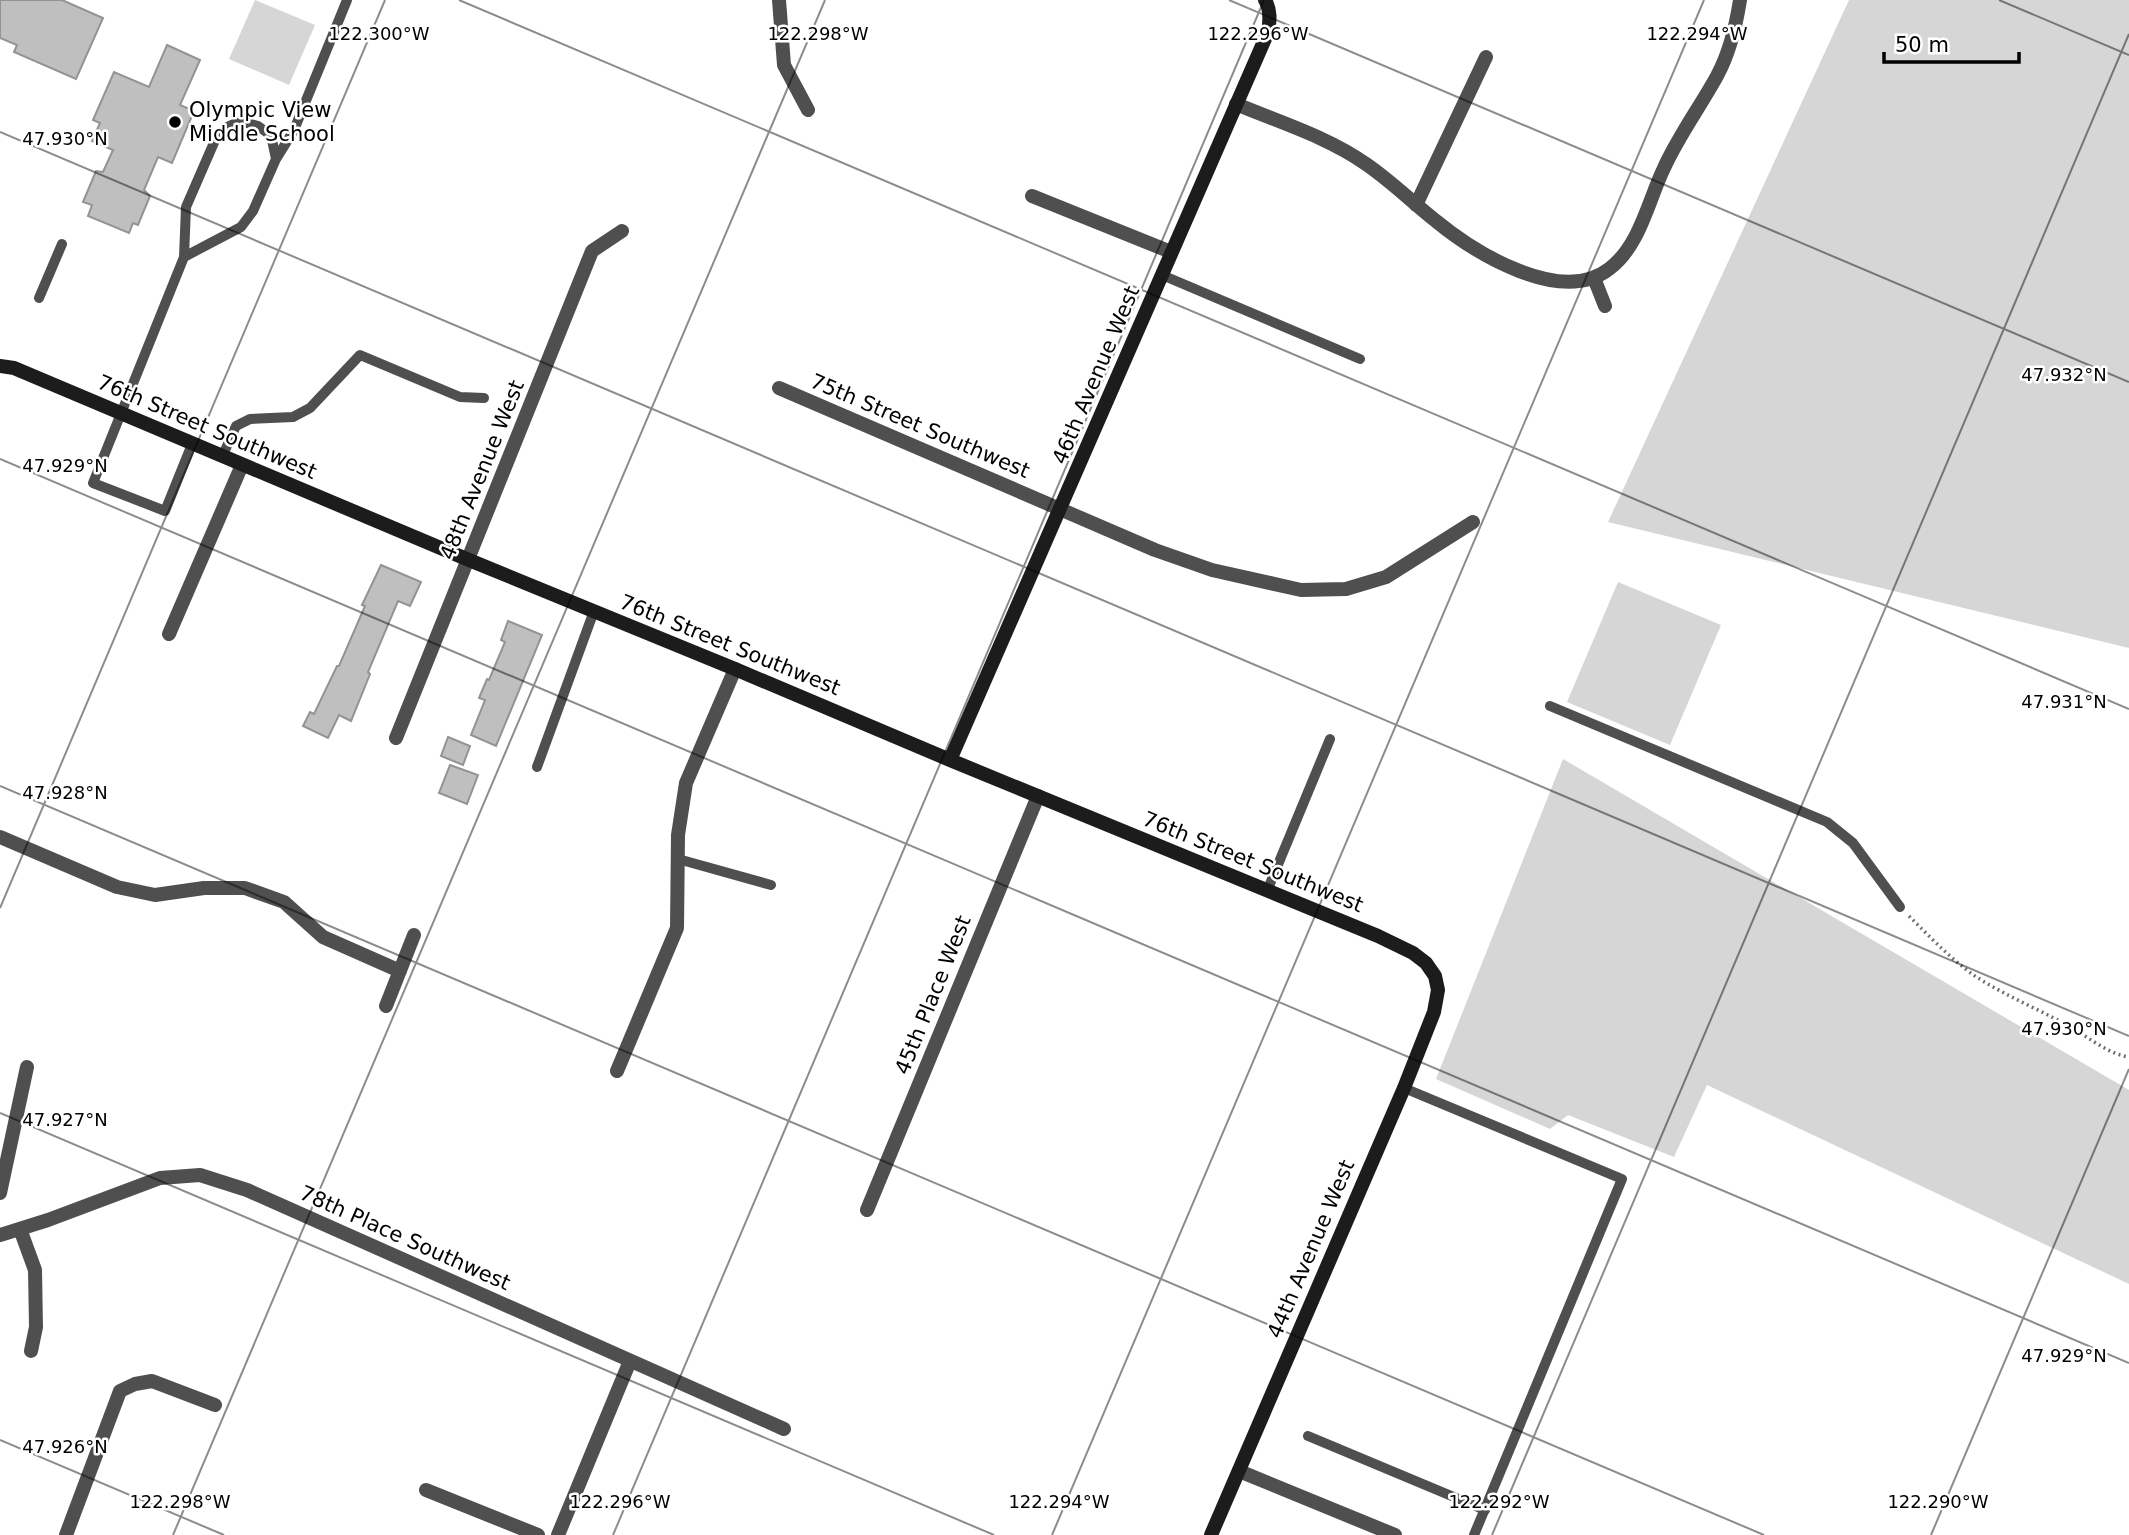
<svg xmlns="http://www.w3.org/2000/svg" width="2129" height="1535" viewBox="0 0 2129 1535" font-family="'DejaVu Sans',sans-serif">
  <rect width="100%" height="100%" fill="#fff"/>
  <!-- green -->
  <path fill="#d6d6d6" d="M255,0l60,25 -26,60 -60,-26z
    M1849,0h280v648l-521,-126z
    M1618,582l103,43 -51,120 -103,-43z
    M1563,759l566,331v194l-422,-199 -33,72 -106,-42 -18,14 -114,-50z"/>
  <!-- building -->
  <path fill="#bfbfbf" stroke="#939393" stroke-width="2" d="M0,0h62l41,18 -27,61 -62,-27 3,-7 -17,-7z
    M167,45l33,15 -20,45 14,6 -22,52 -14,-6 -14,33 6,6 -12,29 -5,-2 -4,10 -41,-17 4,-11 -9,-3 13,-31 7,1 10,-22 -21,-9 8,-18 -7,-3 21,-48 35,15z
    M381,565l40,17 -11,24 -12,-5 -30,71 2,2 -19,47 -12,-6 -11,23 -25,-12 7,-14 4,2 23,-48h2l26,-60 -3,-1z
    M508,621l34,14 -46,111 -25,-11 14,-35 -6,-2 8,-19 2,1 16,-38 -4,-2z
    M448,737l22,9 -7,19 -22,-9z
    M450,765l28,10 -11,29 -28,-11z"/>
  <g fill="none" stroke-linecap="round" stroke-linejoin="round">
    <!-- path -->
    <path stroke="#717171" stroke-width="3.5" stroke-dasharray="2 3.5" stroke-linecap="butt" d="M1909,916c20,20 40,41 63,58 31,21 67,35 100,54 18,10 36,26 57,29"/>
    <!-- lane -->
    <path stroke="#4f4f4f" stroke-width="10" d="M184,257l57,-30 12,-16 23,-52 18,-29 53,-130
      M1162,275l198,84
      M39,298l23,-54
      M192,444l-27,67 -72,-28 91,-226 2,-50 30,-69 11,-11 9,-4 7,-1 15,4 11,8 3,6 4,19
      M222,457l14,-31 14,-7 43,-2 17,-9 50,-53 100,42 24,1
      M1550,706l277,116 26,21 47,64
      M537,767l57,-156
      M678,859l93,26
      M1267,891l63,-152
      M1404,1088l218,91 -148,356
      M1308,1436l177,74"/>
    <!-- street -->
    <path stroke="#4f4f4f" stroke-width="14" d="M779,0l5,65 24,45
      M1236,104c43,18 92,33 130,60 25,17 47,39 70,57 39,32 125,85 173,48 31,-23 39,-68 55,-101 15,-33 36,-61 53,-92 13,-24 19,-50 23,-76
      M1032,196l139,56
      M1416,205l70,-148
      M1594,278l11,28
      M779,388l376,162 57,20 89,20 45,-1 40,-12 87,-55
      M169,634l73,-169
      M396,738l196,-487 30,-20
      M0,837l117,50 38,8 49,-7h41l39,14 39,35 77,34
      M386,1006l28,-71
      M617,1071l60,-143 1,-93 8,-52 49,-114
      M0,1193l27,-126
      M867,1210l171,-414
      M20,1229l15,41 1,57 -5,24
      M0,1235l48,-15 112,-42 40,-3 47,15 537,239
      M1239,1471l156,64
      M426,1490l112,45
      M66,1535l54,-144 15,-7 17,-3 63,24
      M558,1535l72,-174"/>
    <!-- secondary -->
    <path stroke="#1c1c1c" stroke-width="14" d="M0,366l14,2 455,192 266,109 215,91 428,176 35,17 13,10 9,13 3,14 -4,22 -30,76 -193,447
      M950,760c108,-242 211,-486 318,-728 2,-11 3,-22 -3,-32"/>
  </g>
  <!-- ticks -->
  <path fill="none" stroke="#000" stroke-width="2" stroke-opacity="0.45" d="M459,0l1670,709M1229,0l900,382M1999,0l130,55M0,132l2129,904M0,459l2129,904M0,786l1764,749M0,908l385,-908M0,1113l994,422M0,1440l224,95M173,1535l652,-1535M613,1535l651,-1535M1052,1535l652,-1535M1492,1535l637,-1501M1931,1535l198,-466"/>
  <!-- markers -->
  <circle fill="#000" stroke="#fff" stroke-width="2.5" cx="175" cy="122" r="7"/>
  <g text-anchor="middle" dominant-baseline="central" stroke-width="5" stroke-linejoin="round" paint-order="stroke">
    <!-- poi labels -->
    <g font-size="21" fill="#000" stroke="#fff" text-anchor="start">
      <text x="189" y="110">Olympic View<tspan x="189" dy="24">Middle School</tspan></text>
    </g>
    <!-- street labels -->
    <g font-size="21" fill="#000" stroke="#fff">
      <text transform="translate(1096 375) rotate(-67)">46th Avenue West</text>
      <text transform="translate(920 426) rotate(23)">75th Street Southwest</text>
      <text transform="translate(207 427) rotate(23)">76th Street Southwest</text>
      <text transform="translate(482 470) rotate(-68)">48th Avenue West</text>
      <text transform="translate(730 645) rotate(22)">76th Street Southwest</text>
      <text transform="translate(1253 862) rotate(22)">76th Street Southwest</text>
      <text transform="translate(933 995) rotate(-68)">45th Place West</text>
      <text transform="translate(405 1238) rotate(24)">78th Place Southwest</text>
      <text transform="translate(1311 1249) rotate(-67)">44th Avenue West</text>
    </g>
  </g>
  <g font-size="18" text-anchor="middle" fill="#000" stroke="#fff" stroke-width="5" stroke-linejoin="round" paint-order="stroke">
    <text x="379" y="40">122.300°W</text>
    <text x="818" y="40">122.298°W</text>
    <text x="1258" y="40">122.296°W</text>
    <text x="1697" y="40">122.294°W</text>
    <text x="65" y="145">47.930°N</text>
    <text x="2064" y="381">47.932°N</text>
    <text x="65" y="472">47.929°N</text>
    <text x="2064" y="708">47.931°N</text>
    <text x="65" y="799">47.928°N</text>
    <text x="2064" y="1035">47.930°N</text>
    <text x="65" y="1126">47.927°N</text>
    <text x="2064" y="1362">47.929°N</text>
    <text x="65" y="1453">47.926°N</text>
    <text x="180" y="1508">122.298°W</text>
    <text x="620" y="1508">122.296°W</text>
    <text x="1059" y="1508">122.294°W</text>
    <text x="1499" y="1508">122.292°W</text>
    <text x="1938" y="1508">122.290°W</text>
  </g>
  <!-- scale -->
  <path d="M1884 52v10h135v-10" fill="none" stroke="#000000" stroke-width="3.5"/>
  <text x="1895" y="52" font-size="21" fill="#000000" stroke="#ffffff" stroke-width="5" paint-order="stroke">50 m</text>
</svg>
